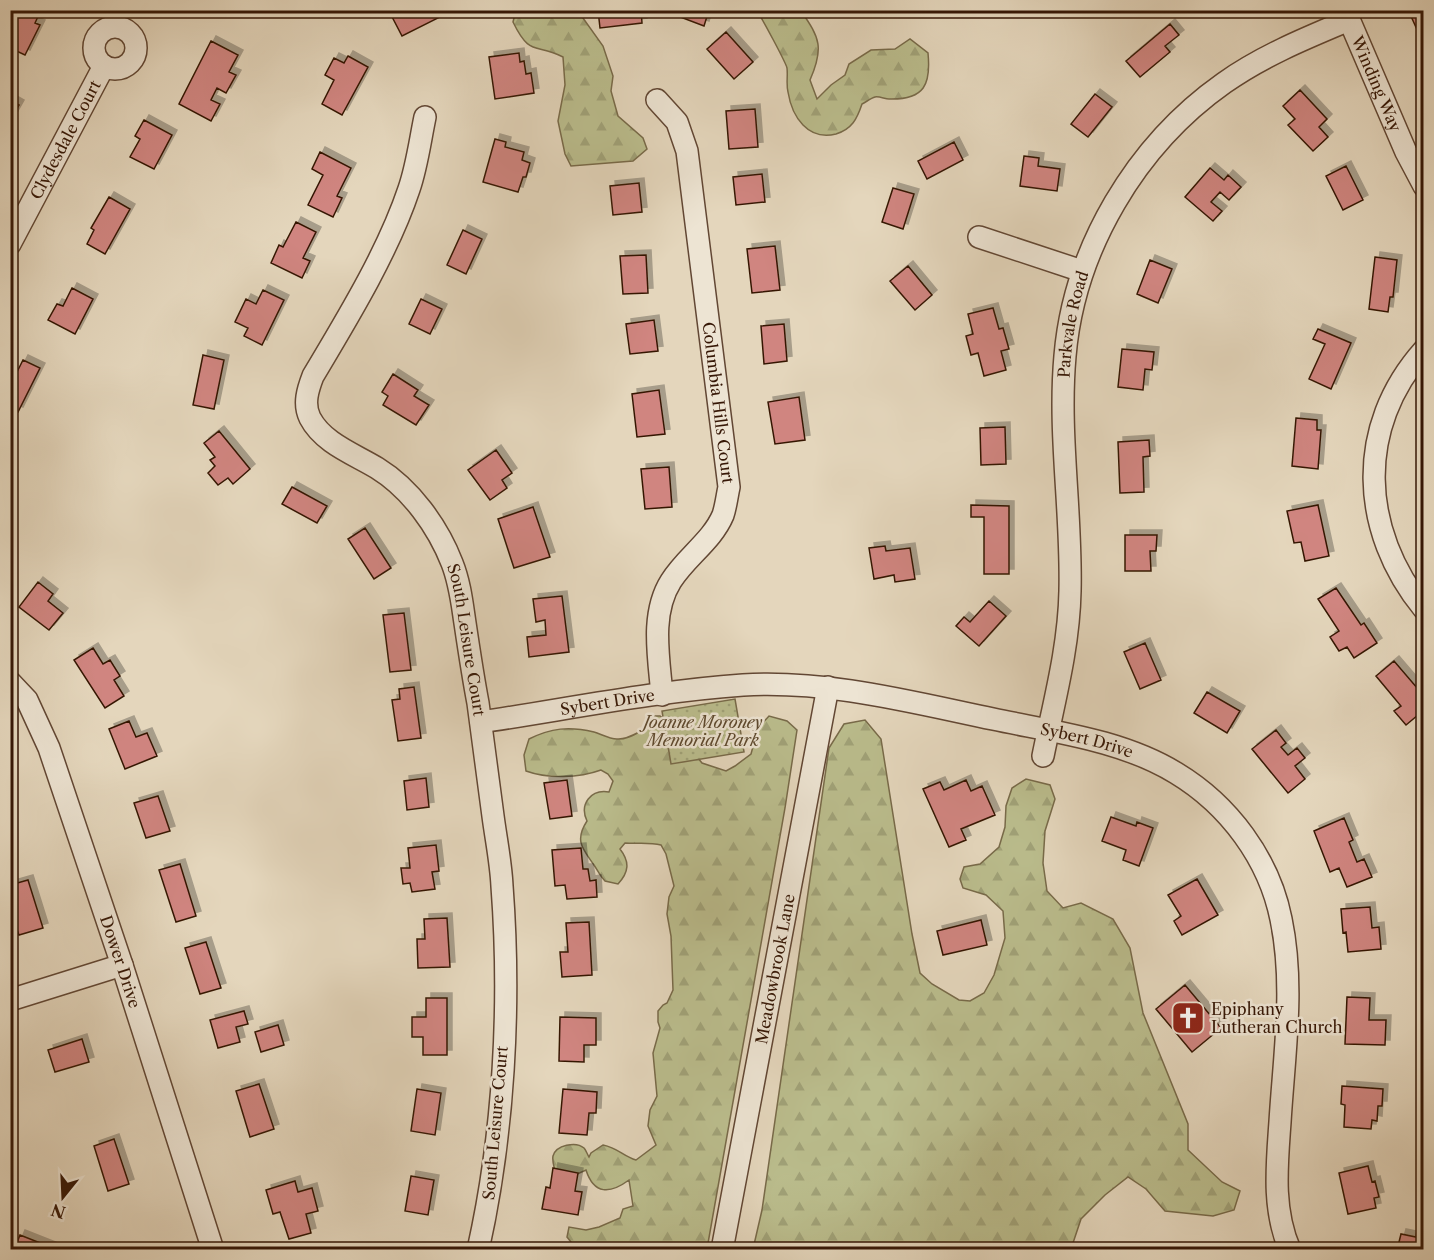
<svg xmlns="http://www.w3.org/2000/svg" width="1434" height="1260" viewBox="0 0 1434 1260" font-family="'Libre Caslon Text',serif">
  <defs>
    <pattern id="forest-firs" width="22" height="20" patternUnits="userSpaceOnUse" patternTransform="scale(1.5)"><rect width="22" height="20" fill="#babc8c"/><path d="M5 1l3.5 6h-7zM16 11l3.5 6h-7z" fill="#a0a177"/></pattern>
    <pattern id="park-dots" width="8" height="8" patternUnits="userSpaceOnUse" patternTransform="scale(1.5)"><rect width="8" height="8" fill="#babc8c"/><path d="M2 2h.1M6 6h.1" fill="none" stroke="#a0a177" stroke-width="1.8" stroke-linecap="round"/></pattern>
    <filter id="shadow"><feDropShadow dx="5" dy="-5" stdDeviation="0" flood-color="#0004"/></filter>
  </defs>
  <rect width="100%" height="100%" fill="#e4d6bc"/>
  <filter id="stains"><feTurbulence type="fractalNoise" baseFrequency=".00333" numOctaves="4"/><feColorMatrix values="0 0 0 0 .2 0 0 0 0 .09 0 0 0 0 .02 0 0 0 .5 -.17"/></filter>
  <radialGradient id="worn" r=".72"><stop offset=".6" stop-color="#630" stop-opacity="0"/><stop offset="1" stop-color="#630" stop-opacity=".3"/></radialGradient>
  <!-- forest -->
  <path fill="url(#forest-firs)" stroke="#786a49" stroke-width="1.5" d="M516,10l58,1 9,7 20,28 10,30 -2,15 7,25 25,22 4,11 -14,12 -62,5 -6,-12 -7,-33 7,-36 -2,-28c-28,-14 -33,0 -50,-35z
    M757,11h44c19,27 23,37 9,69l7,19 14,-14 14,-10 4,-11 22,-14 24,-1 15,-10 18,14c3,31 -3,47 -39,46 -4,0 -10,-3 -14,-2 -4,1 -9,5 -13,7 -5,15 -10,25 -26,30 -28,7 -44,-17 -48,-42 -2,-8 0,-16 -1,-24 -1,-5 -25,-50 -30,-57z
    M648,716h12l12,10 30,37 24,8 9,-5 16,-12 7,-26 11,-12 18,5 10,9 -12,78 -78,441h-141l5,-7 -4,-5 2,-10 17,3 13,-3 21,-9 3,-9 10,-3 -4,-26c-19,14 -35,15 -43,-10l-11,5 -20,-4c-1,-4 -3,-10 -2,-15 3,-11 23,-15 31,-8 2,2 3,6 5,9l2,-4 12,-8c15,3 20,11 33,15l20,-15 -8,-19 2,-16 7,-14 -4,-43 7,-25 -2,-6v-11l5,-6 4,-2 6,-13 -2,-54 -4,-22 2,-17 5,-11 -8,-32 -5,-9c-12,-3 -23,-1 -36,-2l-5,6c10,13 9,23 -2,35l-13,-3c-5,-5 -7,-10 -11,-16 -11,-16 -20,-24 -7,-44 -8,-17 4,-32 22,-29l4,-11 -5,-7 -7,-4c-22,8 -53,9 -75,1l-2,-16 5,-16c22,-11 40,-13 65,-7 7,2 15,7 23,7 9,1 18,-5 26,-9z
    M865,720l16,19 31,195 8,39 12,11 27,16 11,1 14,-8 10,-18 11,-37 -2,-27 -17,-16 -23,-7 -3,-9 4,-12 16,-3 19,-17 6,-20 1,-21 6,-18 14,-9 24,6 5,14 -10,32 -2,32 4,28 16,17 18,-5 32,16 17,29 13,65 45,111v26l34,32 18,9 -6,19 -21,6 -48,-5 -19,-22 -18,-12 -23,18 -24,24 -10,30h-318l9,-39 67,-462 15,-24z"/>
  <!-- park -->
  <path fill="url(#park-dots)" stroke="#786a49" stroke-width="1.5" d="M735,699l9,53 -73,12 -9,-53z"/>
  <!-- building -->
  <path fill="#d08580" stroke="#361706" stroke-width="1.5" filter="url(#shadow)" d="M18,10h23l-6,13 5,2 -15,30 -15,-7v-22z
    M437,10l3,7 -38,19 -13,-25z
    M598,10h43l1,13 -42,5z
    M662,10h47l-5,16z
    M1417,10h7v35l-14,-31z
    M1170,24l9,11 -14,11 5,6 -30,25 -14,-16z
    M726,32l27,30 -19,17 -27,-30z
    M211,41l27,14 -9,17 7,3 -10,18 -9,-5 -6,12 9,4 -9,17 -32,-17z
    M519,53l1,9 4,-1 2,13 5,-1 3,20 -39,6 -6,-42z
    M348,56l20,11 -26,48 -20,-11 12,-24 -9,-5 9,-17 10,5z
    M1300,90l27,29 -8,8 9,10 -15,14 -25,-26 7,-6 -12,-13z
    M1095,94l17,13 -24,30 -17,-13z
    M10,100l9,5 -9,16z
    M755,109l3,38 -29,2 -3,-38z
    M144,120l28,15 -18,34 -24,-12 10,-18 -5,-3z
    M495,139l11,3 -1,5 19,5 -2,8 8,3 -4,14h-3l-5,15 -35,-10z
    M954,142l9,18 -36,19 -9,-18z
    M320,152l31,16 -14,28 5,2 -9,19 -25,-12 15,-30 -11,-6z
    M1024,156l15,2 -1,8 22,3 -3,22 -37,-5z
    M1346,166l17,34 -20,10 -17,-34z
    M1210,168l14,12 4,-5 13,12 -12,13 -9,-8 -9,10 11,9 -9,10 -28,-24z
    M762,174l3,28 -29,3 -3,-28z
    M639,183l3,29 -29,3 -3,-29z
    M893,188l21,6 -11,35 -21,-7z
    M109,197l21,12 -25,45 -18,-10 7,-14 -3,-2z
    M296,222l20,10 -13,26 7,3 -8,17 -31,-15 8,-18 4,2z
    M463,230l19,9 -16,35 -19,-9z
    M775,246l5,44 -28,3 -5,-44z
    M646,255l2,38 -25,1 -3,-38z
    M1375,257l22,3 -4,37h-3l-2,15 -19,-3z
    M1150,260l22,9 -14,34 -21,-9z
    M908,266l24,29 -17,15 -25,-29z
    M72,288l21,11 -18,35 -27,-14 9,-16 6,2z
    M263,290l21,10 -22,45 -18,-9 4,-8 -13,-6 11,-23 10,5z
    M421,299l21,10 -12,25 -21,-10z
    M993,308l6,21 4,-1 6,21 -8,2 5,19 -22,6 -6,-23 -7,2 -5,-19 7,-2 -5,-20z
    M654,320l4,31 -28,3 -4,-30z
    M784,324l3,37 -23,3 -3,-38z
    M1318,329l33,14 -20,46 -22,-10 16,-35 -12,-5z
    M1122,349l32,3 -2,18 -7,-1 -2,21 -25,-3z
    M203,355l21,5 -10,49 -21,-4z
    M23,360l17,8 -22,44 -8,-3v-36l6,1z
    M393,374l25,16 -4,6 15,9 -13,20 -33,-20 5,-9 -6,-4z
    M659,390l6,44 -28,3 -5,-43z
    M799,397l6,43 -30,4 -7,-42z
    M1296,418l21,2v10h4l-3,39 -26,-3z
    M1005,427l1,37 -25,1 -1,-37z
    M219,431l31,38 -17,15 -5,-6 -10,7 -10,-12 7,-7 -5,-6 5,-3 -11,-14z
    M1149,440l1,16 -7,1 1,35 -24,1 -2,-51z
    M496,450l16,23 -10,7 5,8 -17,12 -22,-30z
    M669,467l3,40 -27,2 -4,-40z
    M292,487l35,19 -10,17 -35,-19z
    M971,505l38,1v68h-25v-57h-13z
    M1318,505l11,51 -24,5 -4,-19 -7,1 -7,-32z
    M533,507l17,50 -36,11 -16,-49z
    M365,528l26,40 -17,11 -26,-40z
    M1125,535h32l-1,16h-6l1,20h-26z
    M885,546l1,5 24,-3 5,31 -20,3 -1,-7 -20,4 -5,-31z
    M38,582l15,12 -5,7 15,12 -14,17 -30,-23z
    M1336,588l25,37 3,-2 13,20 -23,15 -7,-11 -8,4 -9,-14 9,-6 -21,-32z
    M562,596l7,56 -40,5 -2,-20 19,-2 -1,-15 -9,2 -3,-23z
    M989,601l17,15 -27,30 -23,-20 8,-9 6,5z
    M404,613l7,57 -21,2 -7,-57z
    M1145,643l16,37 -21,9 -16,-37z
    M93,648l10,16 7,-4 10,16 -6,4 10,16 -19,12 -31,-48z
    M1394,661l30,35v14l-18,15 -12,-14 7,-5 -25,-30z
    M414,687l7,51 -23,3 -6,-41 8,-1 -1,-10z
    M1207,692l33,19 -13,22 -33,-20z
    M129,721l7,16 11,-4 10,23 -32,13 -16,-40z
    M1276,730l10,13 -5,4 7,8 9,-7 8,10 -10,8 10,13 -17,14 -36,-44z
    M426,778l3,29 -22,3 -3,-29z
    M567,780l5,36 -22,3 -6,-36z
    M966,780l5,11 11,-5 13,29 -34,14 5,11 -17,7 -26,-58 17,-7 4,8z
    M158,796l12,35 -24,7 -12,-35z
    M1111,817l25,9 1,-4 16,6 -14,38 -16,-6 3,-10 -24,-9z
    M1344,818l9,22 -4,2 8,20 7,-3 8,18 -25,10 -8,-19 -9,4 -16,-41z
    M436,845l3,26 -7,1 3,17 -23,3 -2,-9 -7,1 -2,-16h9l-2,-20z
    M581,848l2,21h5l2,12 6,-1 1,17 -30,2 -2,-14 -10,1 -3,-36z
    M180,864l16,52 -20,6 -17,-52z
    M1197,879l21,36 -36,20 -8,-14 7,-5 -13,-21z
    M28,880l15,48 -24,7 -9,-24v-26z
    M1370,907l2,21 7,-1 2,22 -33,3 -2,-20 -3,1 -2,-24z
    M447,918l3,49 -32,1 -1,-29h8l-1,-20z
    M981,920l6,25 -44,10 -6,-24z
    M589,922l3,53 -30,2 -2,-25h8l-2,-29z
    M206,942l15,46 -21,6 -15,-46z
    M1185,985l36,43 -29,24 -36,-43z
    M1347,997l23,1 -1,22h17l-1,25 -40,-1z
    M426,998h21v57h-24v-18h-11v-20h14z
    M244,1011l4,13 -12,3 4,15 -22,6 -8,-28z
    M560,1017l36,1v27h-12v17l-25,-1z
    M278,1025l6,20 -23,7 -6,-20z
    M82,1039l7,23 -34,10 -7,-22z
    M259,1084l15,45 -24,8 -14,-46z
    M1342,1086l41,3 -1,17h-4l-1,15 -5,-1 -1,9 -27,-2 1,-22 -4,-1z
    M417,1089l24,4 -6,42 -24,-4z
    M563,1089l34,3 -1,21h-7l-2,22 -28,-2z
    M114,1139l15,45 -21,7 -14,-45z
    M1368,1166l4,16 3,-1 4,16 -5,1 2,10 -28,6 -9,-41z
    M553,1168l25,5 -3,18 7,1 -4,23 -36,-6 4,-22 4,1z
    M411,1176l23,4 -6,35 -23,-4z
    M295,1181l3,11 14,-4 6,23 -12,3 5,19 -22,6 -9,-27 -7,2 -7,-24z
    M1417,1231l7,1v18h-27l4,-16 15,3z
    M20,1235l38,15h-44z"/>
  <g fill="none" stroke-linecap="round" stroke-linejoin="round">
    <defs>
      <g id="minor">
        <path id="s1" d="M1345,10l61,142 18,34"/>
        <circle cx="115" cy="48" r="21"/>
        <path id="s2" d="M657,100l20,22 10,29 42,336c-2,9 -3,19 -6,28 -11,26 -37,42 -52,66 -21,33 -12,77 -9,114"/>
        <path id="s3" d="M425,117c-5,24 -8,49 -16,72 -21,63 -62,130 -96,187 -5,13 -10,28 -3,42 13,25 44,36 67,50 34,21 61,59 75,95 8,20 10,40 13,60 4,27 8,54 13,80 5,38 10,75 15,113 3,23 8,47 9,70 9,119 2,248 -24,364"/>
        <path d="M979,237l103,34"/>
        <path id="s4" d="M10,244l94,-178"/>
        <path d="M1424,350c-69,77 -64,181 0,259"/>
        <path id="s5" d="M10,682l17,18 22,48 73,217 91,285"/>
        <path id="s6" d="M481,722c87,-13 175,-31 262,-37 85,-5 168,17 250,34 61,13 129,21 183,54 53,32 93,86 105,146 14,67 3,136 -1,203 -3,43 -8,87 10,128"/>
        <path id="s7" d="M1043,756c11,-54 26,-109 27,-165 2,-78 -12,-157 -5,-235 9,-107 71,-211 159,-273 38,-27 82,-45 125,-63"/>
        <path d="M10,1000l112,-35"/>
        <path id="s8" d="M722,1250l106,-563"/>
      </g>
    </defs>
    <!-- minor casing -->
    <use href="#minor" stroke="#624734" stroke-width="24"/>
    <!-- minor -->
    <use href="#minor" stroke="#ede4d3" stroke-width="21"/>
  </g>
  <!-- icons -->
  <defs>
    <symbol id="church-square" viewBox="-11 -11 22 22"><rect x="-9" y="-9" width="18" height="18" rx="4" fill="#8f2418" stroke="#ede4d3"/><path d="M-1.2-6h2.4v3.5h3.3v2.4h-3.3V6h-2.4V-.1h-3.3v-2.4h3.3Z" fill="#fff"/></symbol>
  </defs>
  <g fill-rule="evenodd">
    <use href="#church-square" x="1169" y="999" width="38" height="38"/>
  </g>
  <g text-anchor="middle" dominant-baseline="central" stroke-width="5" stroke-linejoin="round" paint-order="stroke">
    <!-- street labels -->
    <g font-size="16" fill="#361706" stroke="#ede4d3">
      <text stroke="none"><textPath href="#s1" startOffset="80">Winding Way</textPath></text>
      <text stroke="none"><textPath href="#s4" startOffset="118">Clydesdale Court</textPath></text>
      <text stroke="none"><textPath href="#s7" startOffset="435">Parkvale Road</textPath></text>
      <text stroke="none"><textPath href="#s2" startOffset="314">Columbia Hills Court</textPath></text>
      <text stroke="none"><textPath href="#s3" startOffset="614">South Leisure Court</textPath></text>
      <text stroke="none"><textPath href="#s6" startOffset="128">Sybert Drive</textPath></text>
      <text stroke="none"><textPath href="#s6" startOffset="614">Sybert Drive</textPath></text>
      <text stroke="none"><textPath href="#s5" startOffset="303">Dower Drive</textPath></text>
      <text stroke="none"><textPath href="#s8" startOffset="286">Meadowbrook Lane</textPath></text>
      <text transform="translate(495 1123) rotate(-85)">South Leisure Court</text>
    </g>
    <!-- park labels -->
    <g font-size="16" font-style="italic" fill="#5e492e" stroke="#ede4d3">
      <text x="703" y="722">Joanne Moroney<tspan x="703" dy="18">Memorial Park</tspan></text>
    </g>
    <!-- poi labels -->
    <g font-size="16" fill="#361706" stroke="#ede4d3" text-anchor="start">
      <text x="1211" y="1009">Epiphany<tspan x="1211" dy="18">Lutheran Church</tspan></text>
    </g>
  </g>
  <!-- margin -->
  <rect width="1434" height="1260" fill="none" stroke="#e4d6bc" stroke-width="36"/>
  <rect x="12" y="12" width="1410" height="1236" fill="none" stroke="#361706" stroke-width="3"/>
  <rect x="18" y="18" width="1398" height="1224" fill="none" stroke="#361706" stroke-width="1.5"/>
  <!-- north arrow -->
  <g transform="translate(63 1197) rotate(198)" stroke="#ede4d3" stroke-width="4.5" paint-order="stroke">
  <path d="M0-4.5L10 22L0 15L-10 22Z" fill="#361706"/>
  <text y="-9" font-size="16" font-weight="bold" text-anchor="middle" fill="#361706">N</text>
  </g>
  <rect width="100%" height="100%" filter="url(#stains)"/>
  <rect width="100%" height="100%" fill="url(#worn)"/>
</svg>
